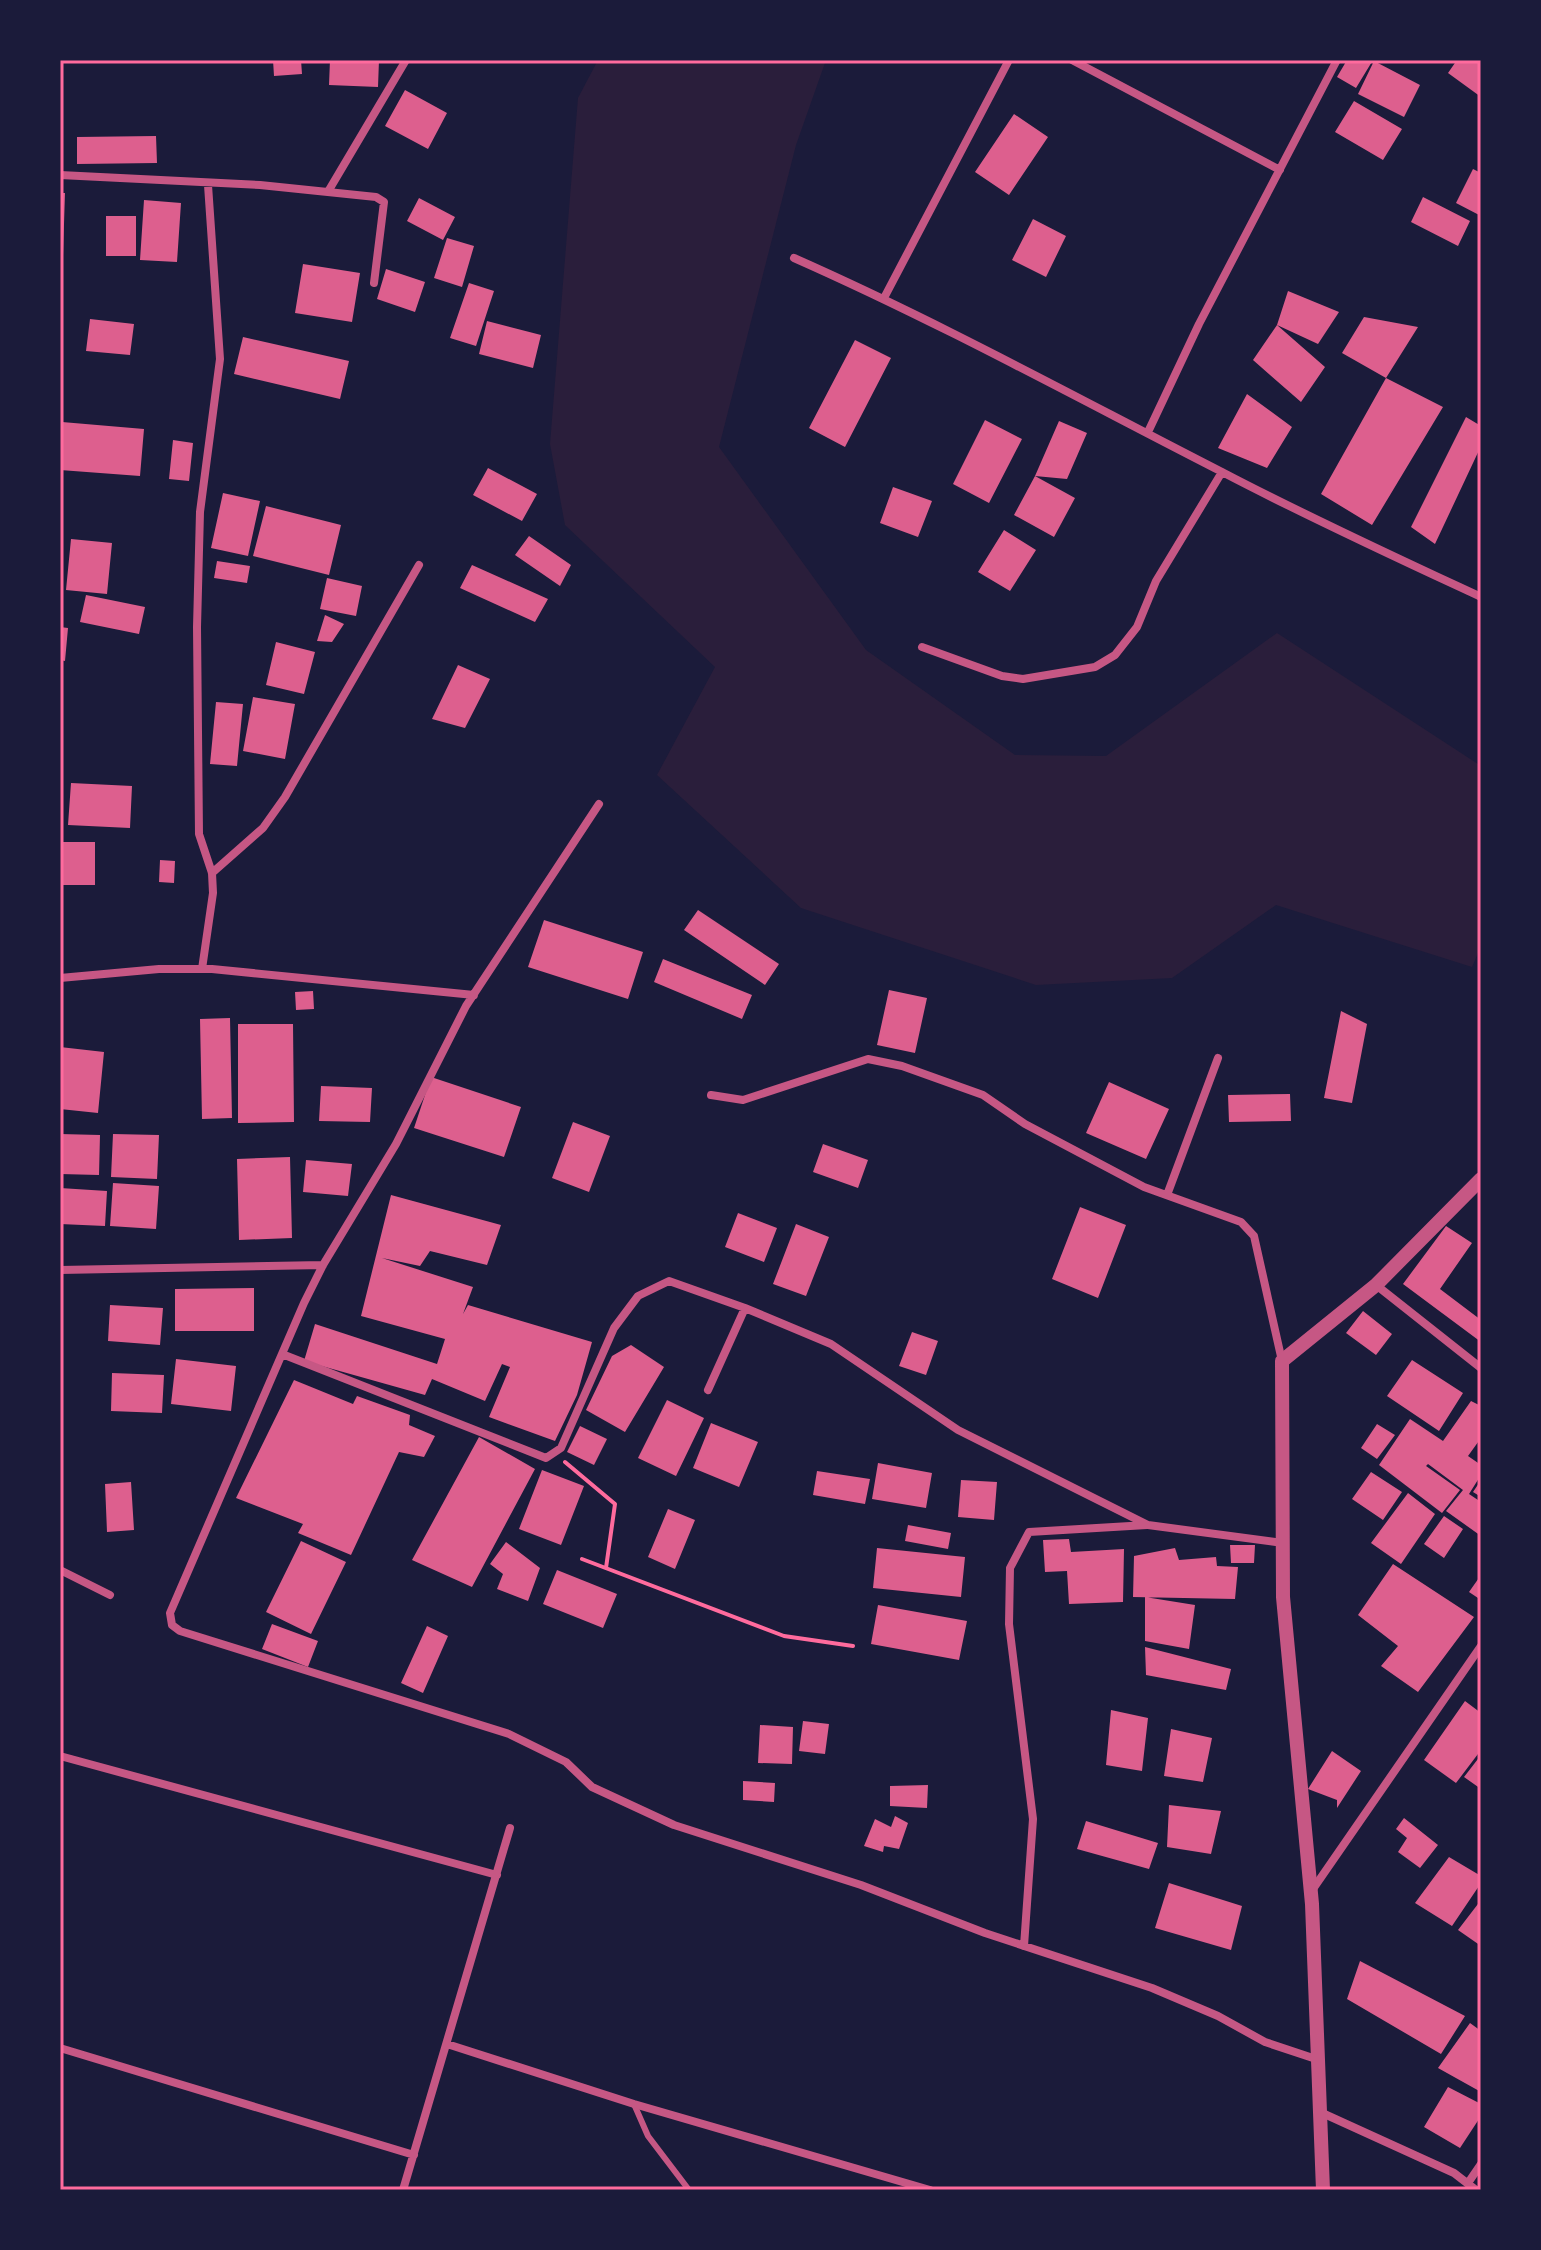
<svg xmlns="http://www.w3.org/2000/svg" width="1541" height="2250" viewBox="0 0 1541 2250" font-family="Raleway,sans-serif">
  <rect width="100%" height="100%" fill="#1b1b3a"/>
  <!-- green -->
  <path fill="#2a1e3b" d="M598,60h228l-30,85 -77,302 147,203 149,105 91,1 171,-123 204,133v180l-9,21 -196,-62 -104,73 -136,7 -235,-77 -144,-133 58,-108 -150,-142 -15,-81 28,-346z"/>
  <!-- building -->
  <path fill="#dd5f8e" d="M273,60h28l1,14 -28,2z
    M330,60h49l-1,27 -49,-2z
    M1347,60h26l-17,28 -19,-11z
    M1457,60h24v37l-33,-24z
    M1374,61l46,24 -16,32 -46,-23z
    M405,90l42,23 -19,36 -43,-23z
    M1354,101l48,28 -19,31 -48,-28z
    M1014,114l34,23 -39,58 -34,-23z
    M156,136l1,27 -80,1v-27z
    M1473,169l8,4v43l-25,-13z
    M60,193h5l-2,62h-3z
    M1423,197l47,24 -12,25 -47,-24z
    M419,198l36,19 -12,23 -36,-19z
    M144,200l37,3 -4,59 -37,-2z
    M106,216h30v40h-30z
    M1033,219l33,17 -20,41 -34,-17z
    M447,238l27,8 -12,41 -28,-9z
    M303,264l57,9 -8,49 -57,-9z
    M386,269l39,13 -10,30 -38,-13z
    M469,283l25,8 -18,55 -26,-8z
    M1288,291l51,21 -21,32 -41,-19z
    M1364,317l54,10 -32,51 -44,-25z
    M90,319l44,5 -4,31 -44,-4z
    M487,321l54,14 -8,33 -54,-14z
    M1277,325l48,42 -24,35 -48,-42z
    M243,337l106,24 -9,38 -106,-25z
    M855,340l36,18 -46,89 -36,-19z
    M1386,378l57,29 -71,118 -51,-31z
    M1247,394l45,33 -25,41 -49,-20z
    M1466,417l15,9v20l-46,98 -24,-17z
    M985,420l37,19 -33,64 -36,-19z
    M1059,421l28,12 -20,46 -32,-3z
    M62,422l82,7 -4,47 -80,-6z
    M173,440l20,3 -4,38 -20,-2z
    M488,468l49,26 -15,27 -49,-26z
    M1035,476l40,22 -21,39 -40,-22z
    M893,487l39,14 -14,36 -38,-14z
    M223,493l37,8 -12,55 -37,-8z
    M266,506l75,19 -12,50 -76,-19z
    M1004,530l32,20 -26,41 -32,-19z
    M529,536l42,29 -11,21 -45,-31z
    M71,539l41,4 -5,51 -41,-4z
    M217,561l33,5 -3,17 -33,-5z
    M472,565l76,34 -13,23 -75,-34z
    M327,578l35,8 -6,30 -36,-7z
    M86,595l59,12 -6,27 -59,-12z
    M325,615l19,9 -12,18 -15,-1z
    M60,627l8,1 -3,33 -5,-1z
    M276,642l39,10 -11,42 -38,-9z
    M458,665l32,14 -25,49 -33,-9z
    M253,697l42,7 -10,55 -42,-8z
    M216,702l27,2 -6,62 -27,-2z
    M71,783l61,3 -2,42 -62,-3z
    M60,842h35v43h-35z
    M160,860l15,1 -1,22 -15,-1z
    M698,910l81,54 -14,21 -81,-55z
    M544,920l99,32 -15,47 -100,-32z
    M663,959l89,36 -10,24 -88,-37z
    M889,990l38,8 -12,55 -38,-8z
    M313,991l1,18 -18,1 -1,-18z
    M1341,1011l26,13 -15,79 -28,-5z
    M230,1018l2,100 -30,1 -2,-100z
    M238,1024h55l1,98 -56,1z
    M60,1047l44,5 -6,61 -38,-4z
    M431,1077l90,30 -17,50 -90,-29z
    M1109,1082l60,27 -23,50 -60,-26z
    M321,1086l51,2 -2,34 -51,-1z
    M1290,1094l1,27 -62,1 -1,-27z
    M573,1122l37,14 -21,56 -37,-14z
    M60,1134l40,1 -1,40 -39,-1z
    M113,1134l46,1 -2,44 -46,-2z
    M823,1144l45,16 -10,28 -45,-16z
    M290,1157l2,81 -53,2 -2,-81z
    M306,1160l46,4 -4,32 -45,-4z
    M113,1183l46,3 -3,43 -46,-3z
    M60,1188l47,3 -2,35 -45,-2z
    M391,1195l110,30 -14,40 -57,-14 -10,15 -38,-8 91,29 -10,27 5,-9 124,37 -15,53 -22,46 -66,-24 21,-50 -8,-3 -17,37 -53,-22 -7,16 -121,-34 11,-37 122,40 8,-25 -84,-23z
    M1080,1207l46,18 -28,73 -46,-19z
    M738,1213l39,15 -13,34 -39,-15z
    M796,1224l33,13 -23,59 -33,-12z
    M1446,1226l26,17 -32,46 41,31v22l-78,-58z
    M254,1288v43h-79v-42z
    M110,1305l53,3 -3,37 -52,-4z
    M1363,1311l29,23 -16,21 -30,-22z
    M912,1332l26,9 -12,34 -27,-9z
    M631,1345l33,22 -39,65 -39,-22 26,-54z
    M176,1359l60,7 -5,45 -60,-7z
    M1412,1360l51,33 -24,38 -52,-35z
    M112,1373l52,2 -2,38 -51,-2z
    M294,1380l59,24 4,-8 53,19 -1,10 26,11 -11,21 -25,-5 -48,103 -53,-22 5,-9 -67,-26z
    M667,1400l37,18 -28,58 -38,-18z
    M1471,1401l10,5v32l-13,18 13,9v10l-12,19 12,8v34l-35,-25 17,-21 -35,-26 -2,2 34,24 -18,23 -63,-48 31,-46 33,22z
    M711,1423l47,19 -19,45 -46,-19z
    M1377,1424l18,11 -18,24 -16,-11z
    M580,1426l27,13 -13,26 -27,-13z
    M479,1437l56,32 -63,118 -60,-27z
    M878,1463l54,10 -6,35 -54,-9z
    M542,1470l42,16 -23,59 -42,-16z
    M817,1471l53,8 -5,25 -52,-9z
    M1371,1472l31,20 -19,28 -31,-21z
    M961,1480l36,2 -3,38 -36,-3z
    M1481,1480v17l-8,-5z
    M131,1482l3,48 -27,2 -2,-48z
    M1408,1493l27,21 -34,50 -30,-21z
    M668,1509l27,11 -20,49 -27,-12z
    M1444,1516l19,13 -19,29 -20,-14z
    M908,1525l43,8 -3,16 -43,-8z
    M1069,1539l2,13 53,-3 -1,53 -54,2 -2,-33 -22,1 -2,-32z
    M301,1541l45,21 -35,72 -45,-22z
    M506,1542l34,26 -12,33 -31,-12 6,-15 -13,-10z
    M1230,1545h25l-1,18h-23z
    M877,1548l88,9 -4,40 -88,-9z
    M1175,1548l4,12 37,-3 1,9 21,1 -3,32 -102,-2 1,-41z
    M1393,1564l81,53 -56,75 -37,-26 17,-20 -40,-31z
    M557,1570l60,24 -14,34 -60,-24z
    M1481,1575v25l-12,-8z
    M1145,1597l50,8 -6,44 -44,-8z
    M878,1605l89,16 -8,39 -88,-16z
    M272,1624l46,17 -10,26 -46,-18z
    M427,1626l21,10 -25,57 -22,-10z
    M1145,1647l86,22 -5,21 -80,-15z
    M1465,1701l16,12v37l-25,33 -32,-23z
    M1111,1710l37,8 -6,53 -36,-6z
    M803,1721l26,3 -4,30 -26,-3z
    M760,1725l33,2 -1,37 -34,-1z
    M1171,1729l41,9 -9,44 -39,-6z
    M1332,1751l29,20 -24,37v-8l-29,-11z
    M1481,1755v34l-17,-12z
    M743,1781l32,2 -1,19 -31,-2z
    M928,1785l-1,23 -37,-2v-20z
    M1169,1805l52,6 -10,43 -44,-7z
    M895,1816l13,7 -9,26 -15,-3 -1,6 -19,-6 11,-27 16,8z
    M1404,1818l34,27 -18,23 -22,-16 9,-14 -11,-9z
    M1086,1821l72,22 -9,26 -72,-20z
    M1449,1857l32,19v7l-29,43 -37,-23z
    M1169,1883l73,23 -11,44 -76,-22z
    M1481,1900v46l-23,-16z
    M1360,1961l105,55 -24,38 -94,-55z
    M1470,2023l11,8v61l-43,-24z
    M1448,2087l33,17v12l-21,32 -36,-21z"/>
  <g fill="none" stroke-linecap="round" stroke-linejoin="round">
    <!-- path -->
    <path stroke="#ff6b9d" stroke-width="4" d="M565,1462l50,42 -9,64
      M582,1559l202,77 69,10"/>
    <!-- service -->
    <path stroke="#c65784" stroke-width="6" d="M634,2104l14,32 41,54"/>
    <!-- minor -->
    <path stroke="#c65784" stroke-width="8" d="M1072,60l208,110
      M60,175l200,10 116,12 8,5 -10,81
      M329,190l77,-130
      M794,258c147,65 287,142 430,215 84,44 171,84 257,124
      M884,298l125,-238
      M1148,432l51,-108 138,-264
      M922,647l80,29 21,3 72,-12 20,-12 22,-28 19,-46 66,-109
      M599,804l-133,202 -70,138 -73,121 -19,38 -134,310 2,12 8,6 329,103 57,28 26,25 82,38 187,60 124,48 167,55 66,28 47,26 54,18
      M212,873l51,-45 22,-31 134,-232
      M202,969l11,-76 -1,-20 -13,-39 -2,-207 3,-115 20,-153 -12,-174
      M60,978l99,-9h53l262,26
      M711,1095l32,5 125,-41 34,7 81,29 42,29 119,63 97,35 13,14 28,125
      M1167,1195l51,-137
      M60,1270l263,-5
      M1376,1285l105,83
      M282,1354l264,104 15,-10 53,-120 24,-32 31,-15 76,27
      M708,1390l37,-82 86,36 127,86 190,95 135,18
      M60,1570l50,25
      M60,1756l437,119
      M1313,1889l168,-243
      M1024,1946l9,-127 -24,-195 1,-56 19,-36 118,-7
      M447,2044l187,60 296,86
      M60,2048l354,107
      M1320,2112l134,61 22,17
      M1468,2183l13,-19
      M403,2190l107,-362"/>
    <!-- tertiary -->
    <path stroke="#c65784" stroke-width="14" d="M1323,2190l-11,-286 -29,-307 -1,-236 94,-76 105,-106"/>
  </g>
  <!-- border -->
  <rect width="1541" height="2250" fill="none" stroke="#1b1b3a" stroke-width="124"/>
  <rect x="62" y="62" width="1417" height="2126" fill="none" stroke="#ff6b9d" stroke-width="3"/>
</svg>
